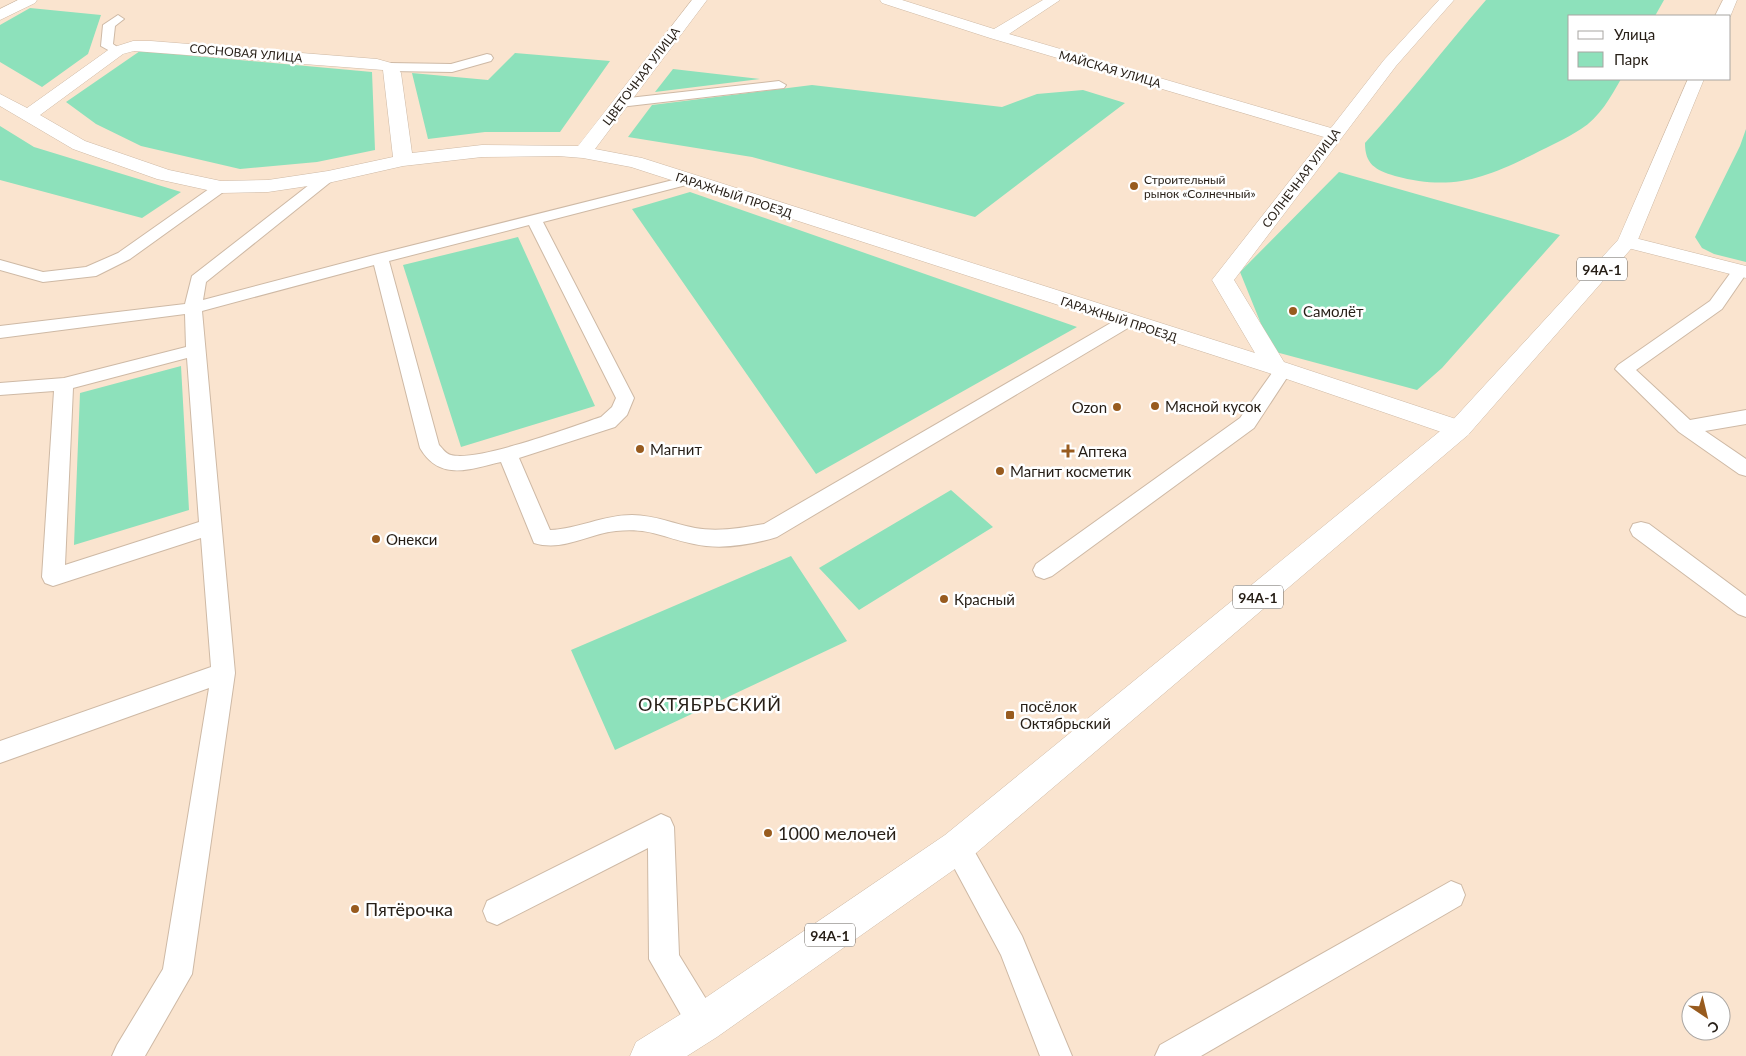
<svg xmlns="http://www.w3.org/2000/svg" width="1746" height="1056" viewBox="0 0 1746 1056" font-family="Lato,sans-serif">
  <rect width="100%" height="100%" fill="#fae4cf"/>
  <!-- green -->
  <path fill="#8de1bb" d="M1486,0h178l-9,16h-85v63h51c-10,18 -22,39 -40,50 -15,10 -32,17 -47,25 -51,25 -83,37 -139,22 -20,-6 -30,-12 -30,-33 42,-46 80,-96 121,-143z
    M30,8l71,7 -13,39 -46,33 -42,-25v-37z
    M140,51l232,21 3,78 -58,12 -77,7 -99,-23 -45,-22 -30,-22z
    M515,53l95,8 -50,71h-75l-57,7 -16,-66 76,7z
    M673,69l87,10 -105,13z
    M812,85l190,22 35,-13 46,-4 42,13 -150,114 -223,-60 -124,-20 24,-32z
    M0,126l34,21 147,45 -39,26 -142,-38z
    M1746,129v133l-32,-8 -12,-6 -7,-11 45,-91z
    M1339,172l221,63 -118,133 -25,22 -145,-39 -32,-79z
    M690,192l387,135 -261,147 -184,-265z
    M518,237l77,169 -134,41 -58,-182z
    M181,366l8,144 -115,35 6,-152z
    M951,490l42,37 -134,83 -40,-42z
    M791,556l56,85 -232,109 -44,-100z"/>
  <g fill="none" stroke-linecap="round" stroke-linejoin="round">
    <defs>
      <path id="service" d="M118,15l6,4 -9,7 -2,18 10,7 -6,4 -16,-9 2,-21z
        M487,54l4,1 2,3 -2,3 -39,11 -63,-1 -6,-4 6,-4 62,1z
        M779,81l7,4 -2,3 -164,19 -7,-4 7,-4z
        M328,173l5,1 2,3 -2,3 -127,102 -3,18 171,-45 315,-79 5,1 2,3 -2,3 -151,39 91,176 -7,17 -12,12 -96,31 31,72c28,-1 53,-15 82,-15 23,0 42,9 63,13 23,4 46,0 69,-4l357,-207 6,-1 6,1 3,4 -3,4 -356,212c-26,8 -57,13 -83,7 -30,-6 -45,-17 -78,-13 -29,3 -53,21 -82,12l-33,-81c-31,7 -61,20 -81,-14l-46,-183 -172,46 33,362 -43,301 -47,82h-33l5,-11 46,-76 46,-281 -209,75v-22l211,-74 -10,-129 -148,48 -8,-3 -3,-6 12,-186 -54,4v-12l64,-5 122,-31 -1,-33 -185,24v-12l185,-22 7,-28 131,-102zM529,225l87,173 -4,9 -11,10c-30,10 -123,45 -150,38 -5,-1 -8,-6 -12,-10l-50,-184zM187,358l12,164 -134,43 8,-177z
        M221,183l5,1 2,3 -2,3 -96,69 -34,17 -53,6 -43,-12v-10l43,12 43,-5 32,-14 98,-69z
        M1740,266l6,2v6l-24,35 -86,61 54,50 56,-10v14l-41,7 41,28v17l-7,-2 -60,-42 -64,-63 3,-4 92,-64 24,-33z
        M1283,364l6,2 3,4 -38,58 -202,148 -8,3 -8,-3 -3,-6 3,-6 204,-146 37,-52z
        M1641,522l8,2 97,72v21l-8,-3 -105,-78 -3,-6 3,-6z
        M661,814l9,4 4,9 5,128 35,57 4,11 -4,11 -11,4 -11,-4 -43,-75 -1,-111 -151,77 -10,-4 -4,-10 4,-10z
        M957,834l10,4 55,98 50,120h-32l-39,-101 -58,-108 4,-9z
        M1451,881l10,4 4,10 -4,10 -260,151h-46l5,-11z"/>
      <path id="minor" d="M18,0h19l-2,3 -35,17v-11z
        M692,0h15l-112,149 47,9 613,195 -43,-73 112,-143 -334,-99 -108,-35 -2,-3h22l92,29 49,-29h17l-51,34 322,94 53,-68 55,-60h15l-58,66 -162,214 50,82 184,61 4,6 -4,6 -9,3 -9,-3 -175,-60 -644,-208 -48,-9 -25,-2 -76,1 -79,9 -75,17 -60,9 -47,1 -64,-14 -84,-30 -73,-43v-12l27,14 84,-60 22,-7h18l226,18 18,5 6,9 11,80 70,-8 96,1zM134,51l249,19 10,87 -65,14 -60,9 -47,1 -52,-11 -84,-29 -45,-26 83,-61z
        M1627,236l119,30v12l-126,-32 -3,-4 3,-4z"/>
      <path id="primary" d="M1723,0h14l-7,17 -15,-1z
        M1688,79h16l-67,163 -169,193 -499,424 -252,178 -30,19h-57l6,-14 53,-33 256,-174 505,-412 168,-183z"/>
    </defs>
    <!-- service casing -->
    <use href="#service" stroke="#ceb9a5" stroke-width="2"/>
    <!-- minor casing -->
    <use href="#minor" stroke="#ceb9a5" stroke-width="1"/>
    <!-- primary casing -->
    <use href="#primary" stroke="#ceb9a5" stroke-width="1"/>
    <!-- service -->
    <use href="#service" fill="#fff" fill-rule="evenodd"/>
    <!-- minor -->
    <use href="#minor" fill="#fff" fill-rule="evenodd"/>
    <!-- primary -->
    <use href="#primary" fill="#fff" fill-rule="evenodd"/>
  </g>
  <!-- markers -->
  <g fill="#985b1e" stroke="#fff" stroke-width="2">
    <circle cx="1134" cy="186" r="5"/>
    <circle cx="1293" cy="311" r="5"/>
    <circle cx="1155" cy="406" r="5"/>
    <circle cx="1117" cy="407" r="5"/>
    <circle cx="640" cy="449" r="5"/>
    <path d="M1065.5 443.5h5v5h5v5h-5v5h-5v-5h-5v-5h5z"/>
    <circle cx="1000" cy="471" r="5"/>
    <circle cx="376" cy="539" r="5"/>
    <circle cx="944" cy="599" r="5"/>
    <rect x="1005" y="710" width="10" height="10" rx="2.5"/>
    <circle cx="768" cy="833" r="5"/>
    <circle cx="355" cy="909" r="5"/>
  </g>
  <g text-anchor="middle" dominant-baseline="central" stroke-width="5" stroke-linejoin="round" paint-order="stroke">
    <!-- far-street labels -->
    <g font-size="12" fill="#261e16" stroke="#fff">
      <text transform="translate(246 53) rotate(5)">СОСНОВАЯ УЛИЦА</text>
      <text transform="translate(1110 69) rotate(16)">МАЙСКАЯ УЛИЦА</text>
      <text transform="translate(641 76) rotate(-53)">ЦВЕТОЧНАЯ УЛИЦА</text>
      <text transform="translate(1301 178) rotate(-53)">СОЛНЕЧНАЯ УЛИЦА</text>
      <text transform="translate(734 195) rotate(18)">ГАРАЖНЫЙ ПРОЕЗД</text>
      <text transform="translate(1119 319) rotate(18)">ГАРАЖНЫЙ ПРОЕЗД</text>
    </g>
    <!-- far-poi labels -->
    <g font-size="12" fill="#261e16" stroke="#fff" text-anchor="start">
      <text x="1144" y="179">Строительный<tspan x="1144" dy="14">рынок «Солнечный»</tspan></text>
    </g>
    <!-- shield labels -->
    <g fill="#fff" stroke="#67625c" stroke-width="1">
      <rect x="1577" y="257.5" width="50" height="23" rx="4"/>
      <rect x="1233" y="585.5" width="50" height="23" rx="4"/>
      <rect x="805" y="923.5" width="50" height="23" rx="4"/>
    </g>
    <g font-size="14" font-weight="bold" fill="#261e16">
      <text x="1602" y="269">94А-1</text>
      <text x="1258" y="597">94А-1</text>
      <text x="830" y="935">94А-1</text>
    </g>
    <!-- poi labels -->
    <g font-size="15" fill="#261e16" stroke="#fff" text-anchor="start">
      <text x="1303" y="311">Самолёт</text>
      <text x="1165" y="406">Мясной кусок</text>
      <text x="1107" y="407" text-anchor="end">Ozon</text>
      <text x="650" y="449">Магнит</text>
      <text x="1078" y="451">Аптека</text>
      <text x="1010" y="471">Магнит косметик</text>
      <text x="386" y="539">Онекси</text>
      <text x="954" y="599">Красный</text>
      <text x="1020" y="706">посёлок<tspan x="1020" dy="17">Октябрьский</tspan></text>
    </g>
    <!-- quarter labels -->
    <g font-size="18" letter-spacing="1" fill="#261e16" stroke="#fff">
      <text x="710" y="704">ОКТЯБРЬСКИЙ</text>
    </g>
    <!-- near-poi labels -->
    <g font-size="18" fill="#261e16" stroke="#fff" text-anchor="start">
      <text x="778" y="833">1000 мелочей</text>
      <text x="365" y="909">Пятёрочка</text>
    </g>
  </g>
  <!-- legend -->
  <rect x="1568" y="15" width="162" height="65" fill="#ffffff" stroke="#a8a5a2"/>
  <rect x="1578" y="31" width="25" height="8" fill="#ffffff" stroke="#a8a5a2"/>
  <text x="1614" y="40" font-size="15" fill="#261e16">Улица</text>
  <rect x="1578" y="52" width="25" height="15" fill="#8de1bb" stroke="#a8a5a2"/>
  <text x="1614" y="65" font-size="15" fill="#261e16">Парк</text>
  <!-- north arrow -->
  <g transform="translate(1706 1016) rotate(145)"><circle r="24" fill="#ffffff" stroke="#a8a5a2"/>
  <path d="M0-4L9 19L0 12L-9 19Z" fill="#985b1e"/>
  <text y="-8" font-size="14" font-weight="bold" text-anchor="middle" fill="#261e16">С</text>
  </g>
</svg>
